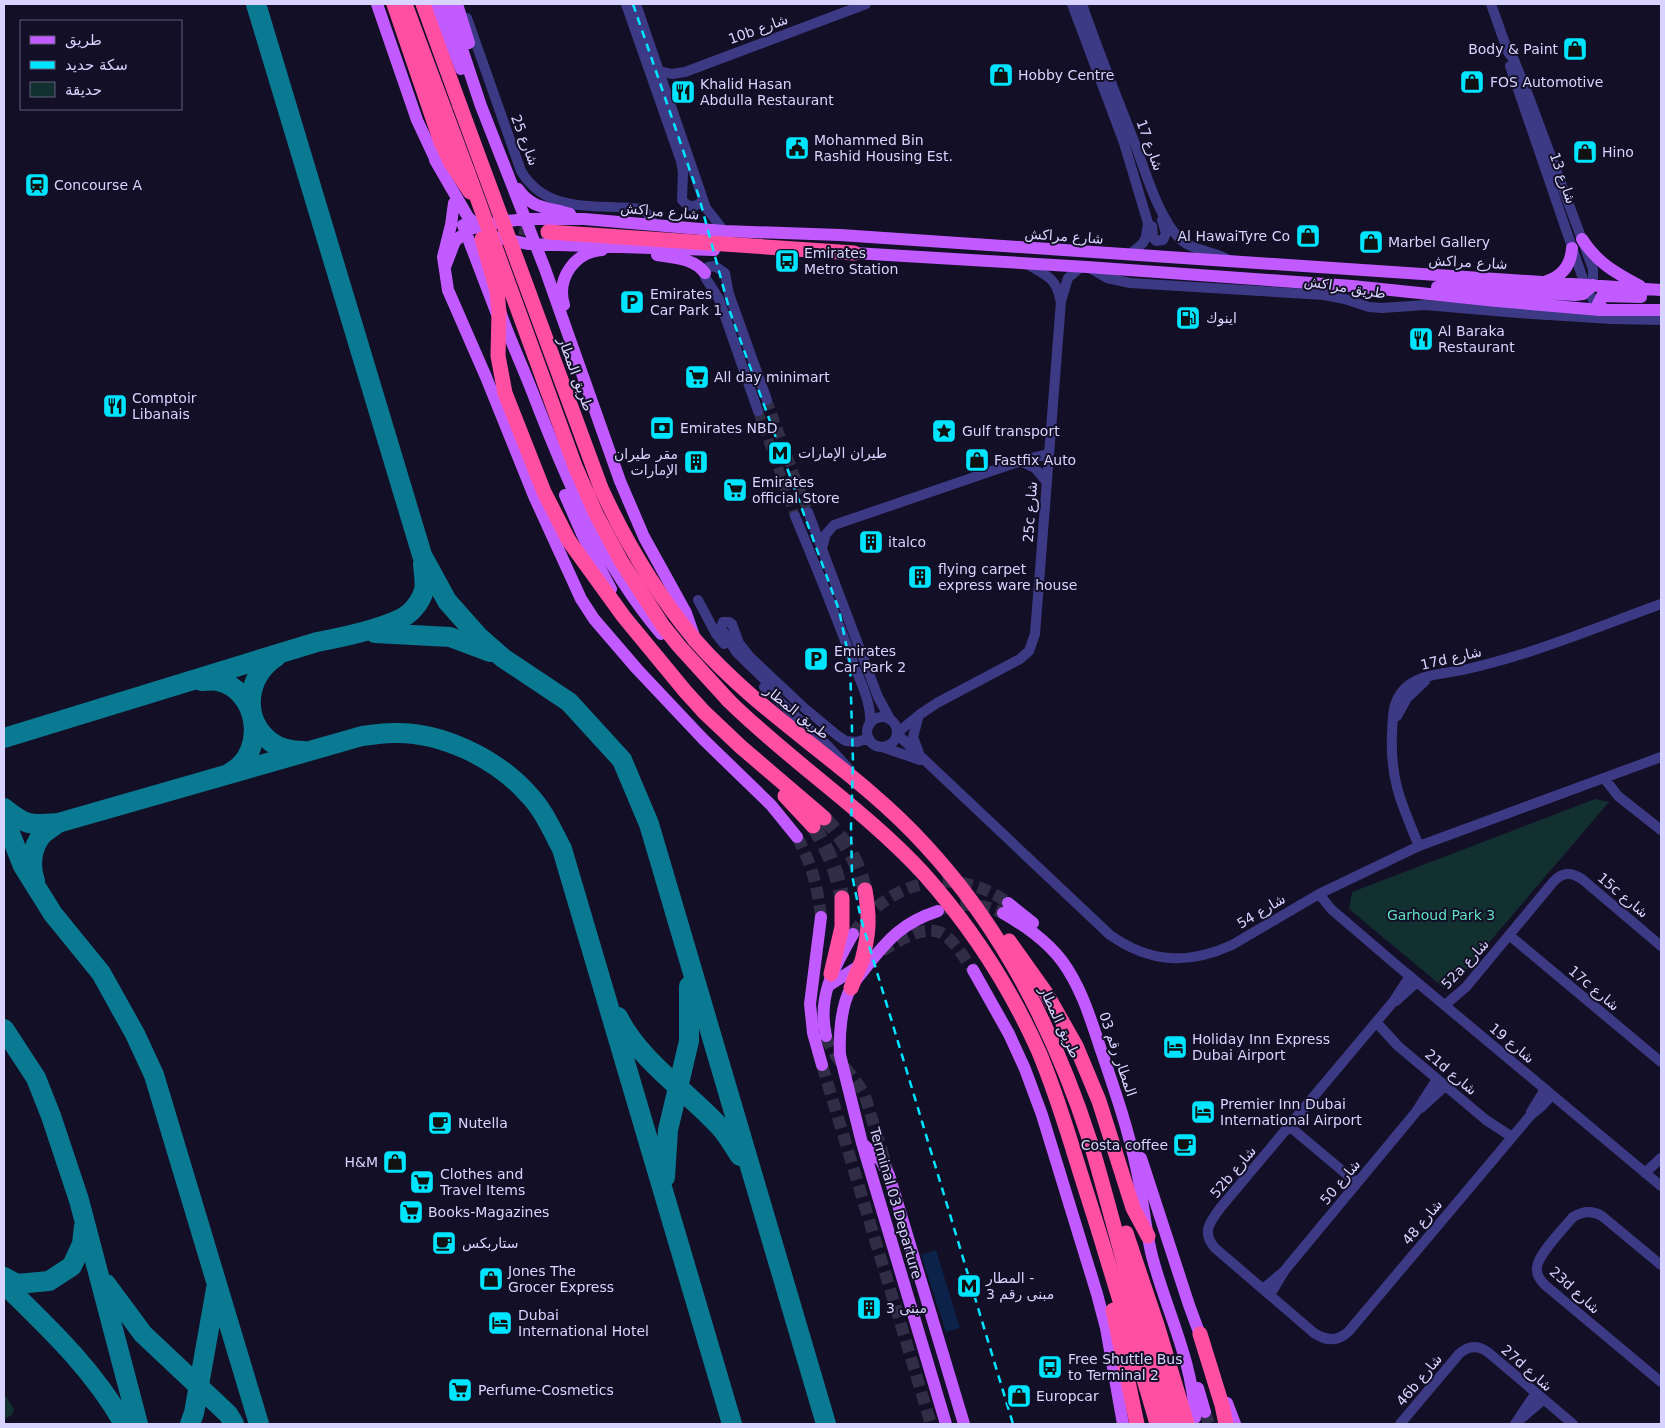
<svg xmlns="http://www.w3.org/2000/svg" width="1665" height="1428" viewBox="0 0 1665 1428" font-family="'DejaVu Sans',Vazirmatn,sans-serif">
  <rect width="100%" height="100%" fill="#130f26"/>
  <!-- green -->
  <path fill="#12302f" d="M1595,799l14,3 -157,184 -8,2 -95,-79 3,-17z
    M4,1394l10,15 -2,6 -8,4z"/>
  <!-- water -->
  <path fill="#0c2248" d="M936,1250l24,78 -14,4 -25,-77z"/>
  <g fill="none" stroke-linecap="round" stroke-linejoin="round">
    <!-- taxiway -->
    <path stroke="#0a7a92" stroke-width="20" d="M256,4l166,551 25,46 31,35 25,22 66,44 53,58 27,64 177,600
      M375,633l75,4 40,15
      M276,657c-30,19 -35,62 -5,85 9,7 21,9 33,9
      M201,681c5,0 11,-1 16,0 42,8 50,71 14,91
      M4,738l313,-96c27,-5 59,-12 83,-23 11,-5 21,-17 24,-29 2,-8 -1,-19 -1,-27
      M4,808c22,18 26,17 54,15l304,-87c10,-1 20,-3 30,-3 48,-2 104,25 136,61 15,15 24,36 34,55l170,575
      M4,818l19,48 30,48 48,59 34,61 19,41 105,349
      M35,881c-5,-14 -4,-33 7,-46 4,-4 11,-8 16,-12
      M618,1017c21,43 70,75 102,110 8,9 14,20 20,29
      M4,1029l32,49 15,38 28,84 59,224
      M665,1177l3,-47 21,-89v-55
      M4,1277l13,7 32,-3 23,-15 10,-22 2,-18
      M4,1284c44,43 90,86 120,140
      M106,1284l37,50 85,80 6,10
      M190,1424l4,-11 22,-124"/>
    <!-- minor-tunnel -->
    <path stroke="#312d47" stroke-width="10" stroke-dasharray="10 5" stroke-linecap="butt" d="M767,400l41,112
      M758,411l37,105"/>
    <!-- major-tunnel -->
    <path stroke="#312d47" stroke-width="12" stroke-dasharray="12 6" stroke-linecap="butt" d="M797,837c14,25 21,51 24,80
      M943,909c21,-7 40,-5 60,4
      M853,934c36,-54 102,-70 155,-31
      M882,951c16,-10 46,-30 64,-15 11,9 19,23 27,34
      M826,1036c8,24 28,38 39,60l23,75
      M822,1065l109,359
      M1205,1412l4,12"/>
    <!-- highway-tunnel -->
    <path stroke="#312d47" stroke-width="15" stroke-dasharray="15 8" stroke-linecap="butt" d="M499,217l20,10 29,5
      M824,818c22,23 33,42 41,72
      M813,826c15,23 24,45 29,72"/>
    <!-- minor -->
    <path stroke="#3d3a85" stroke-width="10" d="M626,4l55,157 2,11 -1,28c7,8 14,8 21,0
      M636,4l70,204 18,23
      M1072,4l52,139 24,80 -2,14 -3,6 -14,12
      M1082,4c15,44 33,88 50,132 12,30 25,80 48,103 14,13 33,11 49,21
      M1491,4l17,48 6,8 13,32 66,177v16
      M467,18l54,153c27,45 77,32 122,38l5,5 6,11
      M1510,66l75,219 8,15 7,10
      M659,71l13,3 13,-2 181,-68
      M1152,226l1,12 3,3 7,-1 3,-7 -4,-13
      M1027,264c18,11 29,13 33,35
      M1088,267l19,11 23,5 194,12 21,4 24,8 13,1 43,-3 93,8 94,6 49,1
      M758,411l-39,-112 -14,-22v-4l3,-6 7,-1 10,7 4,21 38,106
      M1020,461l15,7 11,13
      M808,512l70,185 12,22
      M795,516c20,48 40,97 58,146 7,20 19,41 17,62
      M822,548l4,-14 8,-9 193,-66 21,-5
      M698,600l18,34 8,10
      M764,687l65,60 20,22
      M770,692l-2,-9 -31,-30 -16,-25 2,-6h6l3,2 7,19 11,14 52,49 36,30 8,5 11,1 12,-4
      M919,715l-6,22 6,16
      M1397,716l10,-18 18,-17
      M867 732a15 15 0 1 1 30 0a15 15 0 1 1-30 0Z
      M897,733l22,-18 18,-12 83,-44 9,-8 6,-17 26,-333 7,-23 13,-11
      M897,734l213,201c40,28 78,30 122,10l87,-51 100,-48 242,-89
      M882,747l38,13
      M1604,778l14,18 43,34
      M1419,846c-18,-43 -29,-66 -27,-113 1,-15 0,-28 9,-40 14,-20 45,-19 66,-24 67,-15 130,-42 194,-65
      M1319,894l12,15 63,54 267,223
      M1509,935l152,127
      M1410,976l-17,26 -172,205c-11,15 -20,25 -6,41l99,85c12,8 24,9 35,-2l181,-215 12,-10 10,-11
      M1396,1001l21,-19
      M1445,1005l21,-18 88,-106c9,-9 17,-9 28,-2l79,67
      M1376,1022l22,24 88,74 26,17
      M1421,1108l24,-22
      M1531,1112l14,-23
      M1289,1126l68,57
      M1645,1173l16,-15
      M1661,1265l-59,-49c-10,-6 -19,-5 -29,1 -9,11 -36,38 -36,51 -1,7 3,12 8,17l116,97
      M1263,1289l20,-17
      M1270,1295l15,-25 131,-158 21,-33
      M1522,1418l21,-18
      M1400,1424l59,-70c10,-9 20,-9 30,-1l84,71
      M1515,1424l20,-30"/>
    <!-- major -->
    <path stroke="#c25bff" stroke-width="12" d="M377,4l40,116 22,47
      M436,4l25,65
      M447,4l34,102 64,163 75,212 24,56 42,76 8,23
      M457,4l12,39
      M435,160l33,57 10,10 17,10 33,7 186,6
      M518,189c15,21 30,18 52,25
      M454,203l-3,22 -8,32 5,33 38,87 48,119 47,103 13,20 43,50 66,70 68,66 26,32
      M463,225l34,89
      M1582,239c15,24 34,34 58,47
      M846,254l8,-1 233,14 265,19 145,15 103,9h61
      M657,255c18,3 36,3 48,18
      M445,267l10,-26 15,-12 30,-7 26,-3h58l140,12 116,4 821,55
      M1547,281c15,-5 24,-16 25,-33
      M1437,287l138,8 8,-1 10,-9
      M564,305c-8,-27 11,-53 38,-55
      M1605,310l-7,-6 4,-8 39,1
      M501,314c9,26 21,51 31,77 33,86 69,172 129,243
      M565,495l18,41 28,53
      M1008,903l25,20
      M938,911c-34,11 -49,27 -71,55 -5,7 -12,14 -16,22 -10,17 -12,47 -11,67l22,88 84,281
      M1003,913c22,13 43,27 59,48 19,26 28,56 38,86 14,41 28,81 37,124 6,28 8,57 15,85 14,54 41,105 43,162
      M821,917l-11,87 3,29 9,32
      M973,970l36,64 16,35 17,46 55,179 9,34 17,96
      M828,986l34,-22
      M826,1036c-9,-40 8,-68 27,-102
      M862,1143l19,18 8,14 75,249
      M1141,1158l48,147 14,38
      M1198,1388l7,24
      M1227,1403l8,21"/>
    <!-- highway -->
    <path stroke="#ff4fa3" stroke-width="15" d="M394,4l47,138 10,21 19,29
      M405,4l62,166
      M423,4l37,102
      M548,232l306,21
      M569,541l55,76 61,74 19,21 37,35 83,71
      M695,640c68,78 160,128 230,205 78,84 130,188 165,296 10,32 18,64 27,96 17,63 37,125 55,187
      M729,701c62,61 136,109 195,173 47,53 86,113 115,178 13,31 23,62 33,94 10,33 21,66 31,99 18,60 37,119 54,179
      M785,796l28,30
      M1009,941l37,52 30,53 23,55 34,107 15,28
      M862,961c7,-28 8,-42 3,-71
      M831,974l11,-47v-29
      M851,988l5,-13
      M1126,1233l31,92 30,99
      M1113,1310l24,114
      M1200,1334l22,71 4,19"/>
    <!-- rail -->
    <path stroke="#00e5ff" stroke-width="2.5" stroke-dasharray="8 6" stroke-linecap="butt" d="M633,4l66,193 31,115 109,298 11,53 3,99 -2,65 1,48 9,44 152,505"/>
    <!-- highway-bridge -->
    <path stroke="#ff4fa3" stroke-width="15" d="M460,106l141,382c25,55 55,105 94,152
      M467,170l108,296 21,48 25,47 42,65 16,20 50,55
      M482,239l15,52 2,21 -1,44 7,37 39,99 25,49
      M856,975l6,-14"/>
  </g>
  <!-- icons -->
  <defs>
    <symbol id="shop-square" viewBox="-11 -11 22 22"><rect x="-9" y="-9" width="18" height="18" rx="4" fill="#00e5ff" stroke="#130f26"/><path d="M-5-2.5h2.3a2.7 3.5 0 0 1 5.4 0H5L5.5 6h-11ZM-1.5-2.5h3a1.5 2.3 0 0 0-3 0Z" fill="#111"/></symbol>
    <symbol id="restaurant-square" viewBox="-11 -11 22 22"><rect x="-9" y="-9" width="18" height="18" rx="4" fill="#00e5ff" stroke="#130f26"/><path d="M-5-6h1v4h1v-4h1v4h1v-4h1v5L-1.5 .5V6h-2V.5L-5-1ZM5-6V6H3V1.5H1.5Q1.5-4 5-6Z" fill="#111"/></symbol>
    <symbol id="civic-square" viewBox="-11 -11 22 22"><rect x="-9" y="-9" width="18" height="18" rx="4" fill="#00e5ff" stroke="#130f26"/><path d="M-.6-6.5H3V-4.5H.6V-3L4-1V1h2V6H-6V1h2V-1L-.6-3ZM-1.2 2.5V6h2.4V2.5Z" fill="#111"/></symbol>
    <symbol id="station-square" viewBox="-11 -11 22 22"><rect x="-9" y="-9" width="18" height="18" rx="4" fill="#00e5ff" stroke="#130f26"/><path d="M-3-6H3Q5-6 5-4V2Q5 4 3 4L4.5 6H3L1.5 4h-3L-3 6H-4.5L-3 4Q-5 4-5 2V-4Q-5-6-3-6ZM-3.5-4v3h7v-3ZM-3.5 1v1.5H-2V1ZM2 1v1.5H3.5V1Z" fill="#111"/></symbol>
    <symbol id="bus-square" viewBox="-11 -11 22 22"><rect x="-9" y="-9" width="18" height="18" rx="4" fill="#00e5ff" stroke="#130f26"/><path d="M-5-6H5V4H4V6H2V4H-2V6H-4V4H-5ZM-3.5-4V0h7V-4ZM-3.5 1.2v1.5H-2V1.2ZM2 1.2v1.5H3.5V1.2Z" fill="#111"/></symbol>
    <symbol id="parking-square" viewBox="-11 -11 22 22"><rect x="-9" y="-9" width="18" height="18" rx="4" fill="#00e5ff" stroke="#130f26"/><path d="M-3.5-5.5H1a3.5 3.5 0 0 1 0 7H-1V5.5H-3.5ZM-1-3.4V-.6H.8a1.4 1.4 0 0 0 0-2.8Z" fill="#111"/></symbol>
    <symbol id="fuel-square" viewBox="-11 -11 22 22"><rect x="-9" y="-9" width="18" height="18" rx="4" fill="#00e5ff" stroke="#130f26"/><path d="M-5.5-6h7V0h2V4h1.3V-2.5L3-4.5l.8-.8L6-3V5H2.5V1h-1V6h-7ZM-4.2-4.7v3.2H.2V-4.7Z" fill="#111"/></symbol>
    <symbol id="supermarket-square" viewBox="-11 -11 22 22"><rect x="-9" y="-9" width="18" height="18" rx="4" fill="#00e5ff" stroke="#130f26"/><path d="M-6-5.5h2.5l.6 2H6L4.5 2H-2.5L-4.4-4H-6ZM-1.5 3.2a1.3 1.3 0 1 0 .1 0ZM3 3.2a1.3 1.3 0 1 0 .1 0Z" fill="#111"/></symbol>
    <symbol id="bank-square" viewBox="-11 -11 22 22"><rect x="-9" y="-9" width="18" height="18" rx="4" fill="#00e5ff" stroke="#130f26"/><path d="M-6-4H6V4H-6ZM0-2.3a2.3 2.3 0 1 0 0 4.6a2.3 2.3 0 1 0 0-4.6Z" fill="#111"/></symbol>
    <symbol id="sight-square" viewBox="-11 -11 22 22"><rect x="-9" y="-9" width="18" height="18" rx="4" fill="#00e5ff" stroke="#130f26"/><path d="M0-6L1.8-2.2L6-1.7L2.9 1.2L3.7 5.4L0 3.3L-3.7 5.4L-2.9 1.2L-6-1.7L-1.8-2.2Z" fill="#111"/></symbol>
    <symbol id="metro-square" viewBox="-11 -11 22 22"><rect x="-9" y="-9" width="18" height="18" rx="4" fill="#00e5ff" stroke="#130f26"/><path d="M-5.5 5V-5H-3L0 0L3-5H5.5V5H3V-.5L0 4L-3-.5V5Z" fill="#111"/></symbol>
    <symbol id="building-square" viewBox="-11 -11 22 22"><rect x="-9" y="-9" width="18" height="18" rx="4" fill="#00e5ff" stroke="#130f26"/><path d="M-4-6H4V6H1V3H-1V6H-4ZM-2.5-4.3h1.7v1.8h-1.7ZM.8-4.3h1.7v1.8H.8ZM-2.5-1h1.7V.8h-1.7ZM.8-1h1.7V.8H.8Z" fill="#111"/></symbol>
    <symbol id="hotel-square" viewBox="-11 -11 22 22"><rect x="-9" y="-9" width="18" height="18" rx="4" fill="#00e5ff" stroke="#130f26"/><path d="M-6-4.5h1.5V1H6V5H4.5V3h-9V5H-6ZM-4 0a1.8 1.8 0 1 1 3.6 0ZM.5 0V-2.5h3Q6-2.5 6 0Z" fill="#111"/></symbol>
    <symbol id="cafe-square" viewBox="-11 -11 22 22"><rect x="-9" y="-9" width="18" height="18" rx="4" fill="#00e5ff" stroke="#130f26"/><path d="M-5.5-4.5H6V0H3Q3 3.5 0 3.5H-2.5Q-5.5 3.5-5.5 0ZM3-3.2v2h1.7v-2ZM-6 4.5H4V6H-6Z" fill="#111"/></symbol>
  </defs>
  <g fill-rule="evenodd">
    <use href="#shop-square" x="1561" y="35" width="28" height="28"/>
    <use href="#shop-square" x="987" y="61" width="28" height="28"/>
    <use href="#shop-square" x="1458" y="68" width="28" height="28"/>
    <use href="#restaurant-square" x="669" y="78" width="28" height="28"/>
    <use href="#civic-square" x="783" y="134" width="28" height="28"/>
    <use href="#shop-square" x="1571" y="138" width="28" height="28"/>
    <use href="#station-square" x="23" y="171" width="28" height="28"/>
    <use href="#shop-square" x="1294" y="222" width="28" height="28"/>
    <use href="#shop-square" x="1357" y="228" width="28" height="28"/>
    <use href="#bus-square" x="773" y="247" width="28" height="28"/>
    <use href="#parking-square" x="618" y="288" width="28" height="28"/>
    <use href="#fuel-square" x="1174" y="304" width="28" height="28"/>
    <use href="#restaurant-square" x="1407" y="325" width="28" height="28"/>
    <use href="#supermarket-square" x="683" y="363" width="28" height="28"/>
    <use href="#restaurant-square" x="101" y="392" width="28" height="28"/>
    <use href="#bank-square" x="648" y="414" width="28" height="28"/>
    <use href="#sight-square" x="930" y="417" width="28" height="28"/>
    <use href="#metro-square" x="766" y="439" width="28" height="28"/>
    <use href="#shop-square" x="963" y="446" width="28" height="28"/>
    <use href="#building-square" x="682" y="448" width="28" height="28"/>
    <use href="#supermarket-square" x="721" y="476" width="28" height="28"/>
    <use href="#building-square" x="857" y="528" width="28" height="28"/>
    <use href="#building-square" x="906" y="563" width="28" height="28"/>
    <use href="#parking-square" x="802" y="645" width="28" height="28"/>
    <use href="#hotel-square" x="1161" y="1033" width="28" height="28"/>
    <use href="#hotel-square" x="1189" y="1098" width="28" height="28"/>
    <use href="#cafe-square" x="426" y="1109" width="28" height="28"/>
    <use href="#cafe-square" x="1171" y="1131" width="28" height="28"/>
    <use href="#shop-square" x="381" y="1148" width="28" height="28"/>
    <use href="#supermarket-square" x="408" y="1168" width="28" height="28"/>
    <use href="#supermarket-square" x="397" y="1198" width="28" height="28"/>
    <use href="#cafe-square" x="430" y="1229" width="28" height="28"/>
    <use href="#shop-square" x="477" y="1265" width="28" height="28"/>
    <use href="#metro-square" x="955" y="1272" width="28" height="28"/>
    <use href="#building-square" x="855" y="1294" width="28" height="28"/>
    <use href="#hotel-square" x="486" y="1309" width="28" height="28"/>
    <use href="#bus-square" x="1036" y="1353" width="28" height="28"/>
    <use href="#supermarket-square" x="446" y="1376" width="28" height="28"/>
    <use href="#shop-square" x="1005" y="1382" width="28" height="28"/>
  </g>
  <g text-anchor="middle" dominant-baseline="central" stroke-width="4" stroke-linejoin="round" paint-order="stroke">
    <!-- street labels -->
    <g font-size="14" fill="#d9d4ff" stroke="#130f26">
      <text transform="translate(758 29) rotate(-20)">10b شارع</text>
      <text transform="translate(525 140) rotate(69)">شارع 25</text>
      <text transform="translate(1150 145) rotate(70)">شارع 17</text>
      <text transform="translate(1563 178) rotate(71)">شارع 13</text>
      <text transform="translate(660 211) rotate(5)">شارع مراكش</text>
      <text transform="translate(1064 236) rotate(4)">شارع مراكش</text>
      <text transform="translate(1468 262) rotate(3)">شارع مراكش</text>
      <text transform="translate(1345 287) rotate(9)">طريق مراكش</text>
      <text transform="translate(576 374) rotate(70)">طريق المطار</text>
      <text transform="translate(1030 512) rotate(-86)">25c شارع</text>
      <text transform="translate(1451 658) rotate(-13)">17d شارع</text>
      <text transform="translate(797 712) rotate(38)">طريق المطار</text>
      <text transform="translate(1623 895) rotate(40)">15c شارع</text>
      <text transform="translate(1261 911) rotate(-31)">شارع 54</text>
      <text transform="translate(1465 964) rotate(-47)">52a شارع</text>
      <text transform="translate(1594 988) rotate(40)">17c شارع</text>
      <text transform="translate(1060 1022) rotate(65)">طريق المطار</text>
      <text transform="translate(1512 1043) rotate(40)">شارع 19</text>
      <text transform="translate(1118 1054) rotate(71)">المطار رقم 03</text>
      <text transform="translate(1451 1072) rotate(40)">21d شارع</text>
      <text transform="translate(1233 1172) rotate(-50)">52b شارع</text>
      <text transform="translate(1340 1182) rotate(-50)">شارع 50</text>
      <text transform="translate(896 1203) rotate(74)">Terminal 03 Departure</text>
      <text transform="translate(1422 1222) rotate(-50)">شارع 48</text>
      <text transform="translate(1575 1290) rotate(42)">23d شارع</text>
      <text transform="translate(1527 1368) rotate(41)">27d شارع</text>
      <text transform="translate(1419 1380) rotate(-50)">46b شارع</text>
    </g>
    <!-- poi labels -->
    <g font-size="14" fill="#d9d4ff" stroke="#130f26" text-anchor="start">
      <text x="1558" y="49" text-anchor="end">Body &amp; Paint</text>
      <text x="1018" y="75">Hobby Centre</text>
      <text x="1490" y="82">FOS Automotive</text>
      <text x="700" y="84">Khalid Hasan<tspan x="700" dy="16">Abdulla Restaurant</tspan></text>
      <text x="814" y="140">Mohammed Bin<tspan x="814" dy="16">Rashid Housing Est.</tspan></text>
      <text x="1602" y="152">Hino</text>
      <text x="54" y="185">Concourse A</text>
      <text x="1290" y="236" text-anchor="end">Al HawaiTyre Co</text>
      <text x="1388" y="242">Marbel Gallery</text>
      <text x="804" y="253">Emirates<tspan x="804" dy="16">Metro Station</tspan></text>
      <text x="650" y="294">Emirates<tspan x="650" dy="16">Car Park 1</tspan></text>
      <text x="1206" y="318">اينوك</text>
      <text x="1438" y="331">Al Baraka<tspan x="1438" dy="16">Restaurant</tspan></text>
      <text x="714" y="377">All day minimart</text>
      <text x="132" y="398">Comptoir<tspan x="132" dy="16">Libanais</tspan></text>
      <text x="680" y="428">Emirates NBD</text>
      <text x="962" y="431">Gulf transport</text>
      <text x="798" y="453">طيران الإمارات</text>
      <text x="678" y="454" text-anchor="end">مقر طيران<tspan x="678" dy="16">الإمارات</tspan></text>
      <text x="994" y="460">Fastfix Auto</text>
      <text x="752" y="482">Emirates<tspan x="752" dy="16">official Store</tspan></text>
      <text x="888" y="542">italco</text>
      <text x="938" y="569">flying carpet<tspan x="938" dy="16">express ware house</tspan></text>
      <text x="834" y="651">Emirates<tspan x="834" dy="16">Car Park 2</tspan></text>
      <text x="1192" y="1039">Holiday Inn Express<tspan x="1192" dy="16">Dubai Airport</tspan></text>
      <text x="1220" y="1104">Premier Inn Dubai<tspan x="1220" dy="16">International Airport</tspan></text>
      <text x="458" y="1123">Nutella</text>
      <text x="1168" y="1145" text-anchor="end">Costa coffee</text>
      <text x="378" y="1162" text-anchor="end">H&amp;M</text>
      <text x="440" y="1174">Clothes and<tspan x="440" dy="16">Travel Items</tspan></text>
      <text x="428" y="1212">Books-Magazines</text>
      <text x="462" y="1243">ستاربكس</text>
      <text x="508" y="1271">Jones The<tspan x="508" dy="16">Grocer Express</tspan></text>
      <text x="986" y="1278">المطار -<tspan x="986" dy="16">مبنى رقم 3</tspan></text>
      <text x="886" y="1308">مبنى 3</text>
      <text x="518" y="1315">Dubai<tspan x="518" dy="16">International Hotel</tspan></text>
      <text x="1068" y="1359">Free Shuttle Bus<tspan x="1068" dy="16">to Terminal 2</tspan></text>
      <text x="478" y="1390">Perfume-Cosmetics</text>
      <text x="1036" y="1396">Europcar</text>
    </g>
    <!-- park labels -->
    <g font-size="14" fill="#5fe0c0" stroke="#130f26">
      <text x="1441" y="915">Garhoud Park 3</text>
    </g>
  </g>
  <!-- border -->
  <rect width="1665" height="1428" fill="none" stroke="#d9d4ff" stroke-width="10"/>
  <!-- legend -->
  <rect x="20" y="20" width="162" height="90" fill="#130f26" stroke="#625e7d"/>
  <rect x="30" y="36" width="25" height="8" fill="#c25bff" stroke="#625e7d"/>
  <text x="65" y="45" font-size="15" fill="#d9d4ff">طريق</text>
  <rect x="30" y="61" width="25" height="8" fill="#00e5ff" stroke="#625e7d"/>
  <text x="65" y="70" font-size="15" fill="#d9d4ff">سكة حديد</text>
  <rect x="30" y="82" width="25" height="15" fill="#12302f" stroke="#625e7d"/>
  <text x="65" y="95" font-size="15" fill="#d9d4ff">حديقة</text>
</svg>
